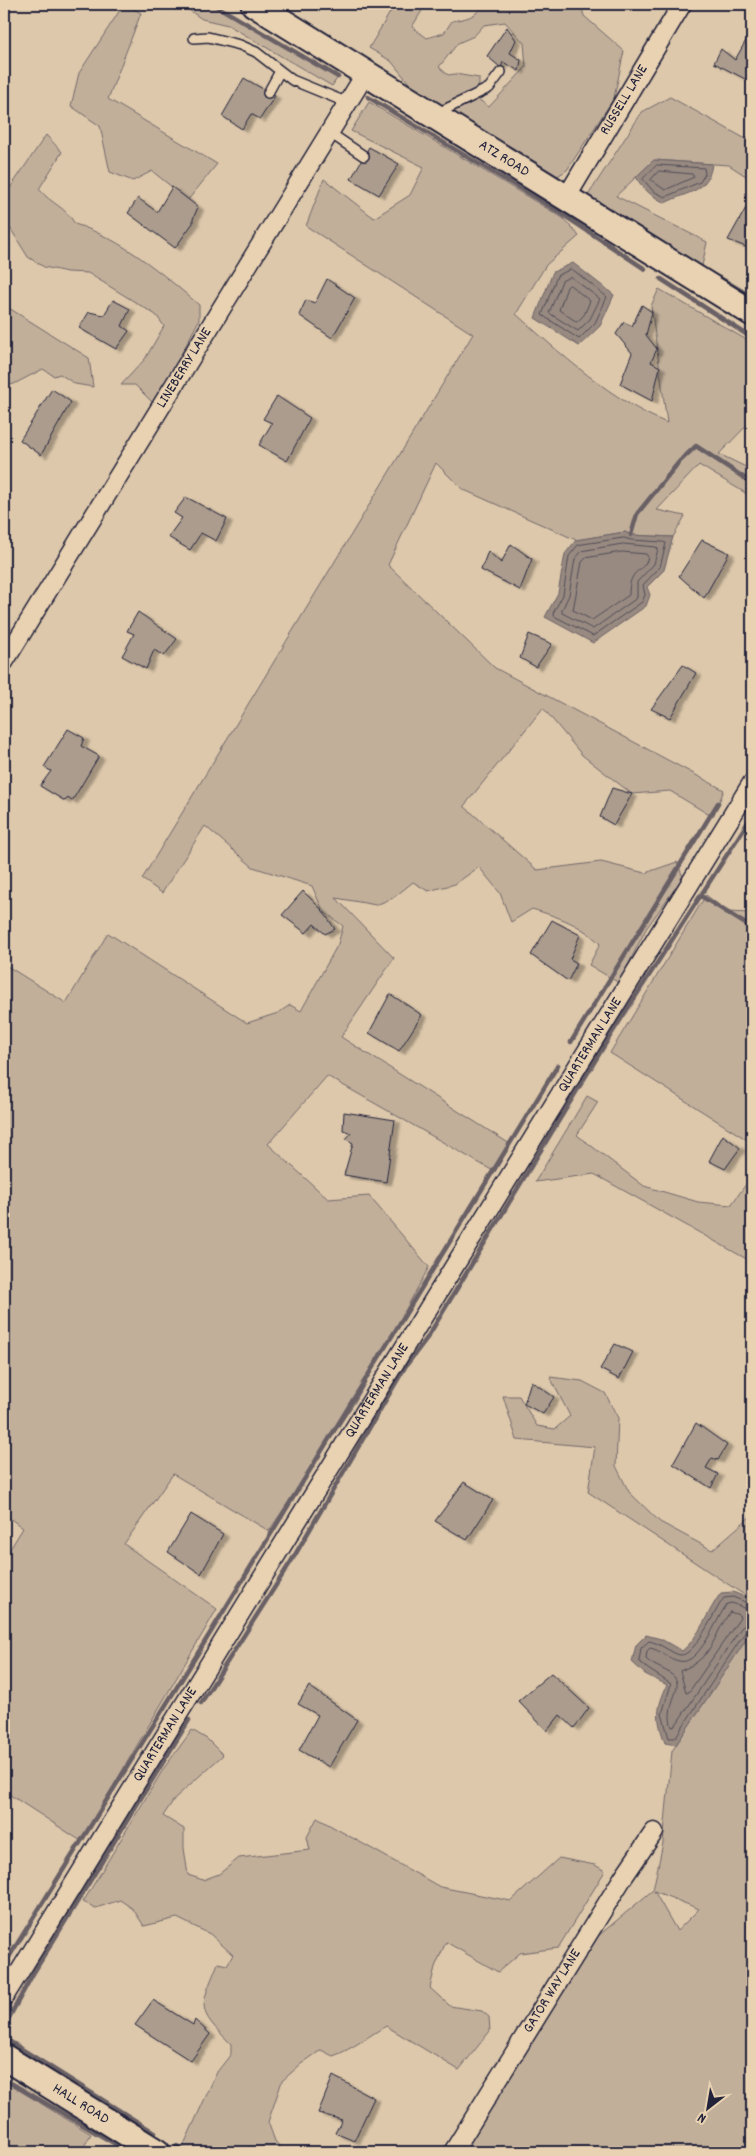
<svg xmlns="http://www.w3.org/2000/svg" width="756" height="2156" viewBox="0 0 756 2156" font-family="Dekko,sans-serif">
  <defs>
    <filter id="shadow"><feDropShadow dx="5.5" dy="3" stdDeviation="1" flood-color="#0004"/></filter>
  </defs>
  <rect width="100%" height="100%" fill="#ddc8ab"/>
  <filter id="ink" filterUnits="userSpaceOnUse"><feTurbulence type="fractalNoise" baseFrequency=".02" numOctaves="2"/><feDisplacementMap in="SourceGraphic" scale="10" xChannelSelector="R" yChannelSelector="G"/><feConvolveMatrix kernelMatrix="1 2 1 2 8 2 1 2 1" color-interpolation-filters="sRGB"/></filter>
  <g filter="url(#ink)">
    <!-- green -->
    <path fill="#c1af9a" stroke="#72686a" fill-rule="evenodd" d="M124,4l17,9 -33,86 109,65 -29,36 -36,-29 -19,10 -23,-9 -10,-46 -29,-20 8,-33z
      M180,4h33l125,73 -6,9 -104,-61 -26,-6z
      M395,4h31l-14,23 15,11 17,-5 8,-12c12,-2 26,-4 31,-17l98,1 3,11 40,35 -10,47 -47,72 -11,7 -139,-84 -26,-32 -22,-13zM505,22l19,21 2,24 -37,40 -18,-13 8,-9v-7l-24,-4 -7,1 -9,-8 19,-24 16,-7 10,-11z
      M670,97l74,41h8v42l-23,-15 -75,-5 -38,36 91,46 -5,24 -115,-69 55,-85z
      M369,102l194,116 16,18 -33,29 -30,49c42,38 98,88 151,109l-16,-117 8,-17 93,54v77l-33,34 33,16v27l-53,-32 -42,45 28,6 -12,21 -42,-2 -6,-3 -49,8 -114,-51 -26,-26 -48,102 107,103 229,122 -11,27 -43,-26 -38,3 -50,-39 -39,-47 -79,98 73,64 64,-8 44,11 32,-11 6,15 -37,52 -27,54 -30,-18 11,-21c-19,-20 -42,-27 -68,-35l-21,13 -11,-29 -21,-26 -24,17 -27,7 -15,-9 -20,16 -17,7 -40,-7 58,60 -53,79 169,107 -15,28 -168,-96 -59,68 60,55 41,-3 60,71 -74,135 -86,129 -96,-57 -49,70 93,65 -136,232 -77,-50v-232l19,-31 -19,-14v-550l62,39 42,-70 139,90 31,-10 12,-8 11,6 37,-67 5,-18 -20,-15 -11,-25 -59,-19 -48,-41 -43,67 -20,-14 331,-545 -167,-108 18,-47 50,39 36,-23 14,-28 -73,-36z
      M46,135l16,17 -23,37c13,16 25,16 36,35 47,15 87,49 124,81v15l-44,85 -20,-20h-14l24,-26 19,-33 -8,-11 -68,-42 -21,-1 -23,-5 -16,-10 -24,-39v-21z
      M4,305l85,53 4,29 -18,-3 -15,-10 -6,2 -11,-7 -29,15 -10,2z
      M706,895l22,17 24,1v230l-142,-90z
      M587,1096l11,6 -21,33 67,51 54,16 33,3 21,-29v86l-158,-88 -59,8z
      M550,1377l32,4 23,12 13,25 -2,48 13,26 31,30 52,28 40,-35v85l-164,-108 7,-45 -78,-7 -14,-44h16l18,30 18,3 15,-13z
      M752,1631v521h-289l134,-215 56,-47 10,-47 9,-92zM654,1891l45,18 -22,22z
      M192,1730l15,9 16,16 -48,43 -12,18 21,13v19l4,27 15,5 16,-6 20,-16 71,-8 -3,-13 10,-19 123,69 71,14 48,-43 36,7 10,6 -47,77 -38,5 -22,19 -52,-30 -11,25 -5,21 20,18 32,5 7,6 1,14 -31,39 -73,-44c-18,10 -33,23 -53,30l-12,-6 -20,14 -19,17 -14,41 7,19 9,11h-100l-3,-1 36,-79 14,-18v-10c-36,-36 -31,-35 -13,-81l9,2 6,-10 -23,-21 -33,-16 -33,8 -11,-17 -13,-9 -24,8 -13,-6 81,-134z
      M4,2081l87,53 -10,18h-52l-14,-5 -4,5h-7z"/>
    <!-- water -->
    <path fill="#988a81" stroke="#696065" d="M654,160l58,4c-4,29 -24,27 -47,39 -13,-7 -22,-13 -29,-26z
      M573,263l41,32 -14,31 -21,20 -44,-28 18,-46z
      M625,532l6,3 42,2 -9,33 -17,17 3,8 -4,11 -53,37 -48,-26 13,-24 7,-39 11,-14z
      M733,1592l19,8v31l-76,114 -11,-2c-9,-26 -9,-33 2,-58l-22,-11 -13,-12 4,-17 10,-10 15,4 21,12c18,-14 25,-40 39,-58z"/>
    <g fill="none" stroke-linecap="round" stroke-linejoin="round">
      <!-- shore -->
      <path stroke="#514c57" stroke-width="1" d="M657,165l47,3 1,6 -5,8 -35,15 -12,-6 -10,-12z
        M659,171l33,3 2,3 -29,13 -14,-10z
        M572,269l35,28 -12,26 -16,16 -37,-24 15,-39z
        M571,277l29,22 -10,20 -12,12 -29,-18 13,-32z
        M570,285l20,16 -6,14 -7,7 -18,-12 8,-23z
        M624,538l7,2 32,2 3,1 -6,24 -17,18 2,10 -3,7 -49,34 -39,-20 -1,-3 10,-18 6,-39 9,-11z
        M623,544l33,3 2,2 -4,15 -17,18v16l-44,31 -31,-16v-3l7,-15 6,-36 7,-8z
        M622,552l24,2 2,3c-4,17 -19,9 -19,38l-37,25 -19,-10 9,-48 4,-4z
        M752,1605l-19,-8 -9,1c-9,11 -29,59 -44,57 -7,-1 -20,-12 -31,-14l-8,7 -2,13 9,8 23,15 -9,30 7,24h6l71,-107 6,-2
        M752,1611l-20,-8 -5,1c-10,13 -28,63 -48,57 -11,-2 -18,-11 -29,-13l-3,3 -1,8c8,8 23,11 29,19 8,11 -11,28 -3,49l3,-1 66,-98 5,-4 6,-1
        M730,1612l9,3 1,3 -51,74 -3,1 -6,-22c35,-14 31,-33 50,-59z"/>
      <!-- stream -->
      <path stroke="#696065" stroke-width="4.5" d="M213,4l125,73
        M368,97l194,117 83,55
        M720,278l32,19
        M661,279l91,59
        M631,535l6,-21 42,-52 17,-16 56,37
        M701,896l51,32
        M571,1042l147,-239
        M201,1703l91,-143 113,-193 22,-29 183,-302 142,-220
        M4,1965l186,-299 368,-601
        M4,2027l30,-55 155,-252
        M4,2038l151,95
        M4,2079l125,73
        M177,2146l9,6"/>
    </g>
    <!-- building -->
    <path fill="#ab9c8d" stroke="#22223b" filter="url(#shadow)" d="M507,27l9,13 -6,13 11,7 -2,11 -16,-9 -2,6 -14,-12z
      M748,37l4,2v32l-5,9 -33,-17 7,-14 14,11z
      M244,78l31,18 -15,23 -9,-5 -9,15 -20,-13z
      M369,147l30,17 -20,31 -28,-16z
      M172,187l26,20 -5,12v4l-18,25 -47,-35 10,-15 19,14z
      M752,197v40l-6,10 -18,-7z
      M327,279l28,19 -23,40 -33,-23 7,-15 9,3z
      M113,300l17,9 -8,17 7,5 -13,18 -37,-21 10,-16 15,3z
      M642,305l10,7 -6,23 11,14 -6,13 9,5 -8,34 -32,-17 12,-31 -16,-19 8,-12 8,4z
      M52,389l19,13 -30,53 -21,-15z
      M277,396l33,22 -23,43 -28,-16 13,-22 -9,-4z
      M186,497l41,22 -11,22 -15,-8 -11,17 -22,-13 14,-19 -8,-5z
      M702,540l27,13 -25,45 -25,-22z
      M511,544l21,15 -12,31 -39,-20 7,-19 13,12z
      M138,612l39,27 -13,17 -10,-6 -8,19 -24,-13 12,-22 -7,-3z
      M529,634l23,10 -16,23 -16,-9z
      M683,665l13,8 -26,45 -19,-9z
      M68,729l16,9 -3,8 18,10 -27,45 -4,-3 -3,3 -25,-15 11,-15 -7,-4z
      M612,788l20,6 -18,31 -14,-8z
      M303,891l20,20 12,18 -10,5 -11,-10 -8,9 -24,-18z
      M552,920l28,15 -10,24 7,4 -9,18 -37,-26z
      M390,994l32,21 -23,36 -30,-18z
      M344,1112l51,8 -9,62 -42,-7 9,-32 -7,-4 5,-6 -8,-3z
      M723,1135l17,13 -15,21 -16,-8z
      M615,1344l18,8 -14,27 -19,-10z
      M531,1381l23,16 -11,17 -19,-10z
      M696,1423l31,22 -9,15 -6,-2 -6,10 12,6 -7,14 -38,-24z
      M464,1482l29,18 -26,40 -32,-19z
      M191,1514l32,20 -22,40 -33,-22z
      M551,1673l38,35 -15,20 -14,-13 -13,16 -29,-30z
      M309,1686l48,34 -28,47 -30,-17 19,-35 -20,-11z
      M153,2000l40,25 2,-5 15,14 -19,27 -56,-36z
      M333,2076l41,22 -20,43 -19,-8 7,-13 -24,-7z"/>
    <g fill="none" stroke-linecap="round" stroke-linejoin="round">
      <defs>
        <path id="lane" d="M194,38l14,-1 32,8 16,7 36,28 56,23
          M268,93l12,-22
          M436,114l53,-26 12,-16
          M330,133l34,23"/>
        <g id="street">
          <path id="s1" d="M566,198l116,-194"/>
          <path id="s2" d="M4,662l362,-589"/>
          <path id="s3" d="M4,1997l748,-1214"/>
          <path id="s4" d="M453,2152l171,-276 30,-44"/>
        </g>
        <g id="secondary">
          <path id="s5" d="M254,4l498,309"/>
          <path id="s6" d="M4,2057l153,95"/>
        </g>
      </defs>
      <!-- lane casing -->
      <use href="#lane" stroke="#22223b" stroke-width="12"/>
      <!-- street casing -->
      <use href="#street" stroke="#22223b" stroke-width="21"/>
      <!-- secondary casing -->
      <use href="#secondary" stroke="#22223b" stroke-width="29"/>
      <!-- lane -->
      <use href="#lane" stroke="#e9d2b2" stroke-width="9"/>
      <!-- street -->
      <use href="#street" stroke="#e9d2b2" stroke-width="18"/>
      <!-- secondary -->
      <use href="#secondary" stroke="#e9d2b2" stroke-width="25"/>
    </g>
  </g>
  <g text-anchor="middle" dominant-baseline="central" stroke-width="4" stroke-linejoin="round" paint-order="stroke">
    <!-- street labels -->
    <g font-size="15" fill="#22223b" stroke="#e9d2b2">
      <text stroke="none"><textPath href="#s1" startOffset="114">RUSSELL LANE</textPath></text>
      <text stroke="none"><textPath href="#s5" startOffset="294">ATZ ROAD</textPath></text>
      <text stroke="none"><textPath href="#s2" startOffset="345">LINEBERRY LANE</textPath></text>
      <text stroke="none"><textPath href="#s3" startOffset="1118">QUARTERMAN LANE</textPath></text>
      <text stroke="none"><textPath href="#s3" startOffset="712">QUARTERMAN LANE</textPath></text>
      <text stroke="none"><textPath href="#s3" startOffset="308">QUARTERMAN LANE</textPath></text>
      <text stroke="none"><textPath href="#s4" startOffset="189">GATOR WAY LANE</textPath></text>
      <text stroke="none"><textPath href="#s6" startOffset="90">HALL ROAD</textPath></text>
    </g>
  </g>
  <!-- margin -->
  <rect width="756" height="2156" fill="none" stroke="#e9d2b2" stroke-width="20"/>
  <rect x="10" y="10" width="736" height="2136" fill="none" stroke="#22223b" stroke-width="2" filter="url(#ink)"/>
  <!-- north arrow -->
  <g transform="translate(708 2108) rotate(211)" stroke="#e9d2b2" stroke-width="4" paint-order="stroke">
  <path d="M0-4L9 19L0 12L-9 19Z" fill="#22223b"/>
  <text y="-8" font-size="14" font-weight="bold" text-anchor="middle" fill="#22223b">N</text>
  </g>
</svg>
